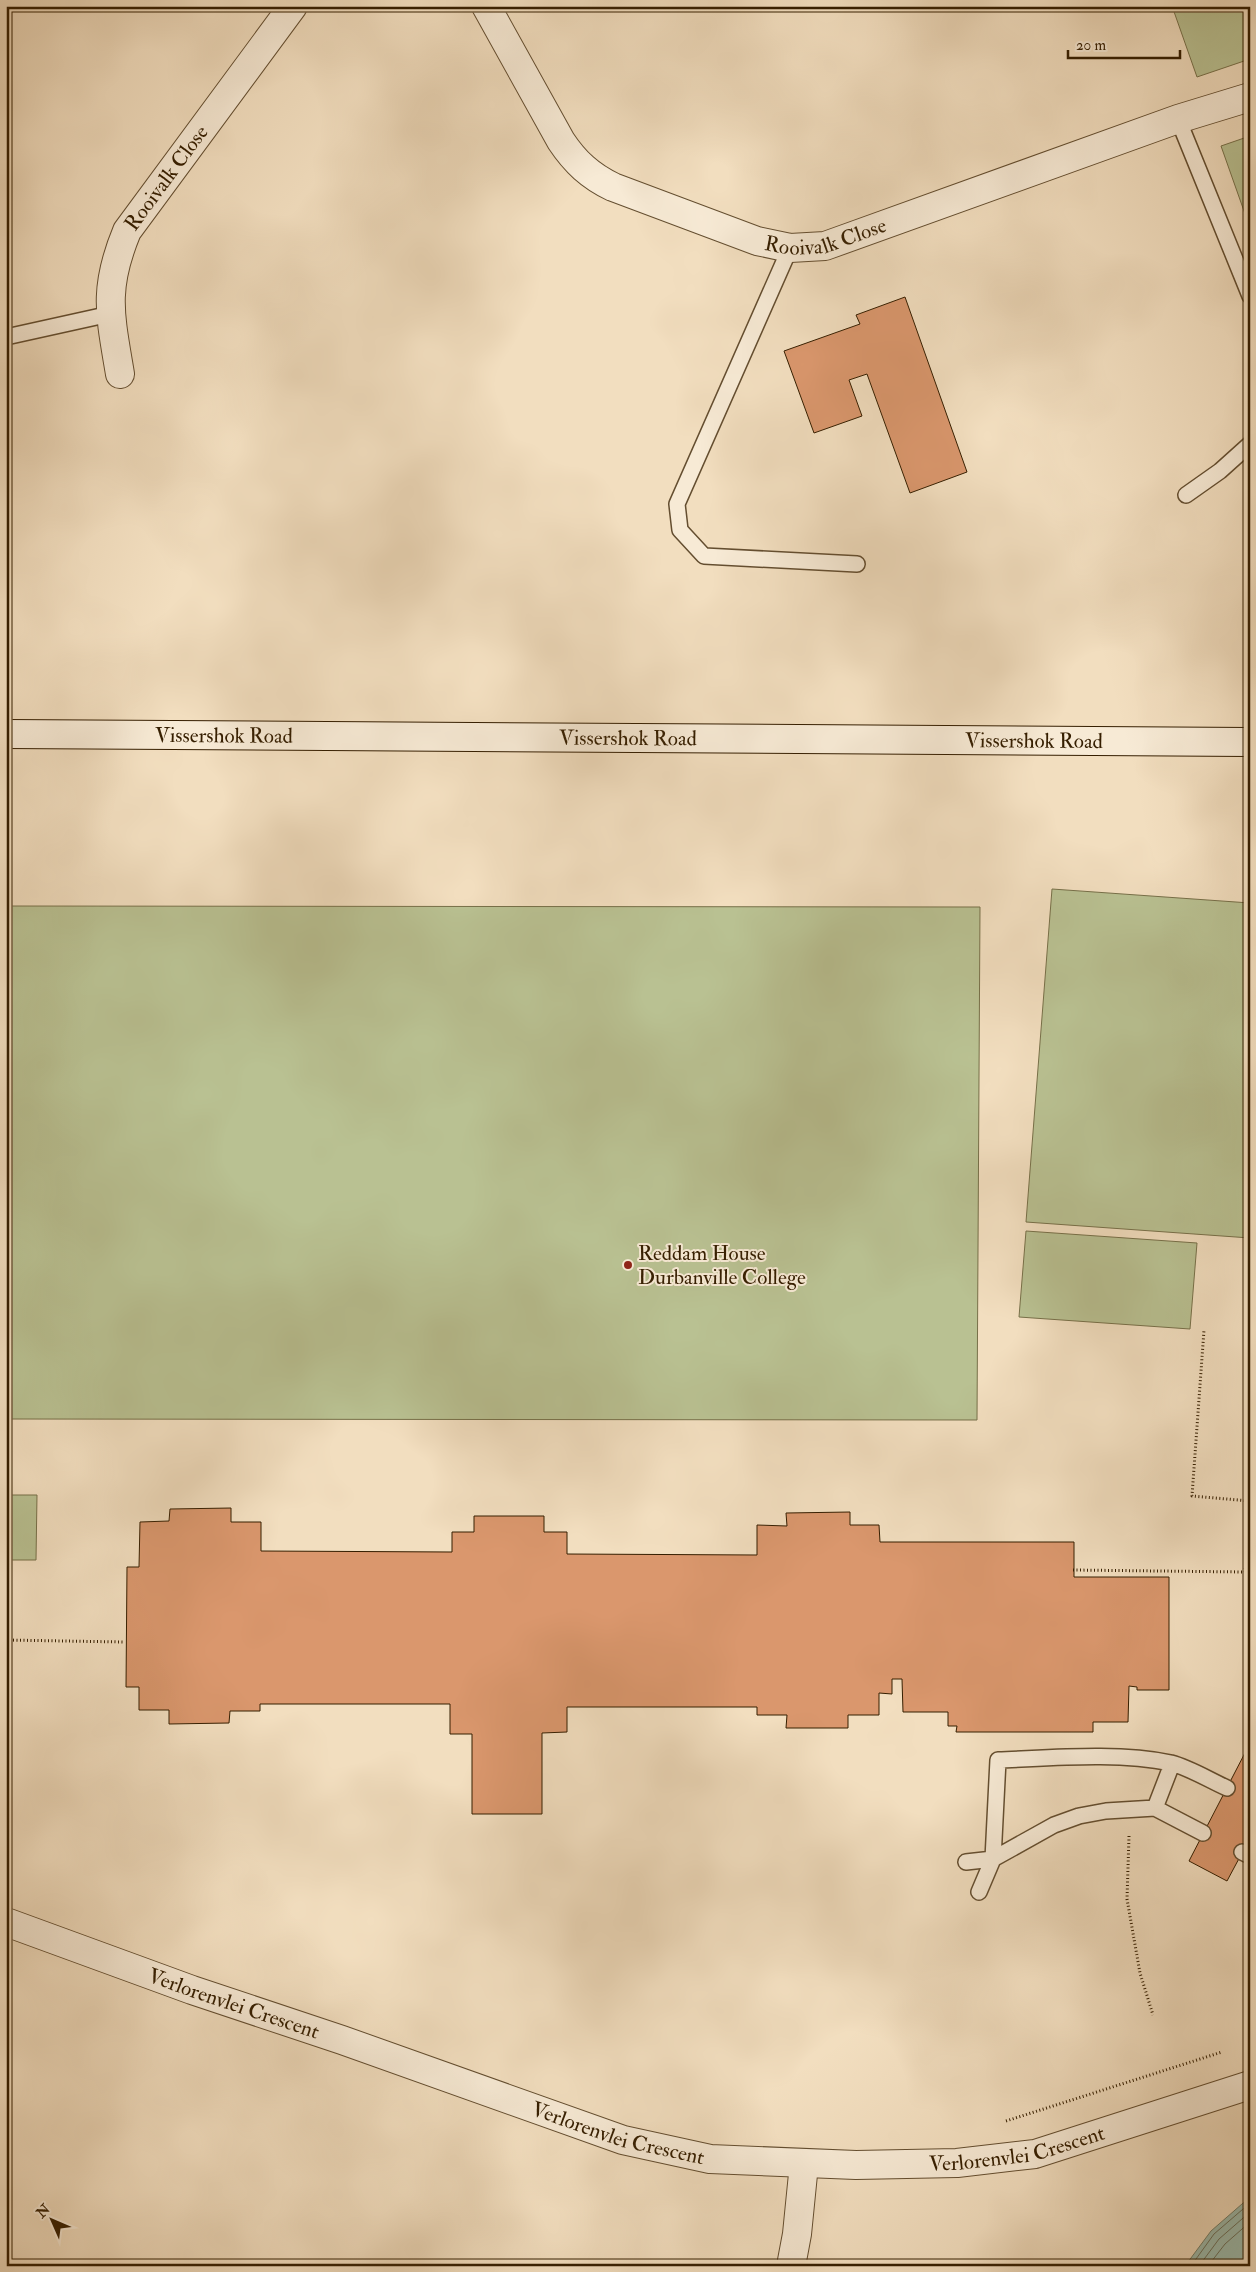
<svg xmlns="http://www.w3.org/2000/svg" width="1256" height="2272" viewBox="0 0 1256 2272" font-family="'IM FELL Double Pica',serif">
  <rect width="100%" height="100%" fill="#f2debf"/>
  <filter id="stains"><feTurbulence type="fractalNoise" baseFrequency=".004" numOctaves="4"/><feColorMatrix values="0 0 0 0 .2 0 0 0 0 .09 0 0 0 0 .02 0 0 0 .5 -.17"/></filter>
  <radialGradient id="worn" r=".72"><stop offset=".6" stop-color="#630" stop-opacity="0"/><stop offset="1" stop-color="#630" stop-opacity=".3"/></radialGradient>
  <!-- green -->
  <path fill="#b9c192" stroke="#777049" d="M1172,6h78v53l-53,18z
    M1250,136v92l-29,-82z
    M1052,889l198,14v335l-224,-16z
    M10,906l970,1 -3,513 -970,-1z
    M1026,1231l171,12 -7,86 -171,-12z
    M6,1495h31l-1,65h-30z"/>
  <!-- water -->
  <path fill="#9bbcaf" stroke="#727d69" d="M1250,2197v69h-65l26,-35z"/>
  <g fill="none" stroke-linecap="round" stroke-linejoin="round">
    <!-- shore -->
    <path stroke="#686d58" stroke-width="1" d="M1191,2266l23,-32 36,-31
      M1199,2266l20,-27 31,-27
      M1208,2266l17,-22 25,-22"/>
  </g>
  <!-- building -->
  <path fill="#da976d" stroke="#351e00" d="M905,297l62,175 -57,21 -43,-119 -18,6 13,36 -48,17 -30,-82 76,-27 -4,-9z
    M231,1508v14h30v29l191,1v-20h22v-16h70v16h23v22l190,1v-30l30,1 -1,-13 64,-1v13h29l1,17h194v35h95v113h-32v-3l-8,-1 -1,36h-35v10h-137l1,-6h-9v-14h-45l-1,-33h-10v15l-13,-1v22h-31v13h-62l1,-13h-30v-8h-190v25l-25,1v81h-70v-80h-22v-30h-190v7h-30l-1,12 -60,1v-14h-30v-23h-13l1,-120h12l1,-45 29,-1 1,-12z
    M1247,1749l3,2v87l-23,43 -38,-20z"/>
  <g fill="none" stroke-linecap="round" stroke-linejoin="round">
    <defs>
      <path id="lane" d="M1178,119l72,177
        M790,248l-113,256 3,26 24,26 153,8
        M6,337l104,-23
        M1186,495l34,-24 30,-27
        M1155,1808l17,-44
        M1242,1852l8,4
        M966,1862l27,-3 61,-34 25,-9 27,-5 49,-3 48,25
        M979,1892l14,-33 5,-99c54,-2 120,-8 173,3 19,5 38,17 56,25"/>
      <g id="street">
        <path id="s1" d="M486,6l75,135c14,21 29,35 52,46l144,54 33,7 35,-2 353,-127 72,-22"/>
        <path id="s2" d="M120,374c-10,-60 -17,-85 7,-143l166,-225"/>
        <path id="s3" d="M6,1922l186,68 150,50 281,100 87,19 146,6 101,-2 78,-9 215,-69"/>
        <path d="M791,2266l6,-32 7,-70"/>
      </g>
      <g id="secondary">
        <path id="s4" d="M6,734l1244,8"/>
      </g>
    </defs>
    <!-- lane casing -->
    <use href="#lane" stroke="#644e30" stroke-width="18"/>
    <!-- street casing -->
    <use href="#street" stroke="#644e30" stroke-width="30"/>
    <!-- secondary casing -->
    <use href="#secondary" stroke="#351e00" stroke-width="30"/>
    <!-- path -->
    <path stroke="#351e00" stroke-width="3" stroke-dasharray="1 2.5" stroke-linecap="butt" d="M1073,1570l172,2 5,-71 -58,-5 12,-166
      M6,1640l117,2
      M1129,1836l-2,63 13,74 13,42
      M1006,2121l216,-69"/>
    <!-- lane -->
    <use href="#lane" stroke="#f7ead5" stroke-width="15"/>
    <!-- street -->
    <use href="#street" stroke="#f7ead5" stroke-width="28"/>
    <!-- secondary -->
    <use href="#secondary" stroke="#f7ead5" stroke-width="28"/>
  </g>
  <!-- markers -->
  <circle fill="#8f2418" stroke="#f7ead5" stroke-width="2" cx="628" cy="1265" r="5"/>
  <g text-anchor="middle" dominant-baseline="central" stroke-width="4" stroke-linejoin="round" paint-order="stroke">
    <!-- street labels -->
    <g font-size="21" fill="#351e00" stroke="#f7ead5">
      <text stroke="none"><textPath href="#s2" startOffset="212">Rooivalk Close</textPath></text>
      <text stroke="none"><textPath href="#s1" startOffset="449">Rooivalk Close</textPath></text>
      <text stroke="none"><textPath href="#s4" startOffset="218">Vissershok Road</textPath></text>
      <text stroke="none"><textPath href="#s4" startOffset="622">Vissershok Road</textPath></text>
      <text stroke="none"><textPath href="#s4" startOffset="1028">Vissershok Road</textPath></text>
      <text stroke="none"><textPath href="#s3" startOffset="242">Verlorenvlei Crescent</textPath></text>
      <text stroke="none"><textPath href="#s3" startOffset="648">Verlorenvlei Crescent</textPath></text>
      <text stroke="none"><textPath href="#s3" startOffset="1052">Verlorenvlei Crescent</textPath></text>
    </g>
    <!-- poi labels -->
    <g font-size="21" fill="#351e00" stroke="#f7ead5" text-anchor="start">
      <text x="638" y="1253">Reddam House<tspan x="638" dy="24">Durbanville College</tspan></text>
    </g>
  </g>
  <!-- margin -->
  <rect width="1256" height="2272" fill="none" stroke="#f2debf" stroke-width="25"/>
  <rect x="8" y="8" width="1241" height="2257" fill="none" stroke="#351e00" stroke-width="2.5"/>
  <rect x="12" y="12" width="1231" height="2247" fill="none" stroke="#351e00"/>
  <!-- north arrow -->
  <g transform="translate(52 2220) rotate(315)" stroke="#f7ead5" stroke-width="4" paint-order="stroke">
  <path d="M0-4L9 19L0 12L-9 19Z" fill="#351e00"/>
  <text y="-8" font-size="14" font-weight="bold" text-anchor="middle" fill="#351e00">N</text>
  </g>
  <!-- scale -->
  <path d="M1068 50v8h112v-8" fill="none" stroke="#351e00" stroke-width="2.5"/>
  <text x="1076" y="50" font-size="15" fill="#351e00" stroke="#f7ead5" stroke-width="4" paint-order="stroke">20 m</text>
  <rect width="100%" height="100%" filter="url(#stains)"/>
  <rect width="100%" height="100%" fill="url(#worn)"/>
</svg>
